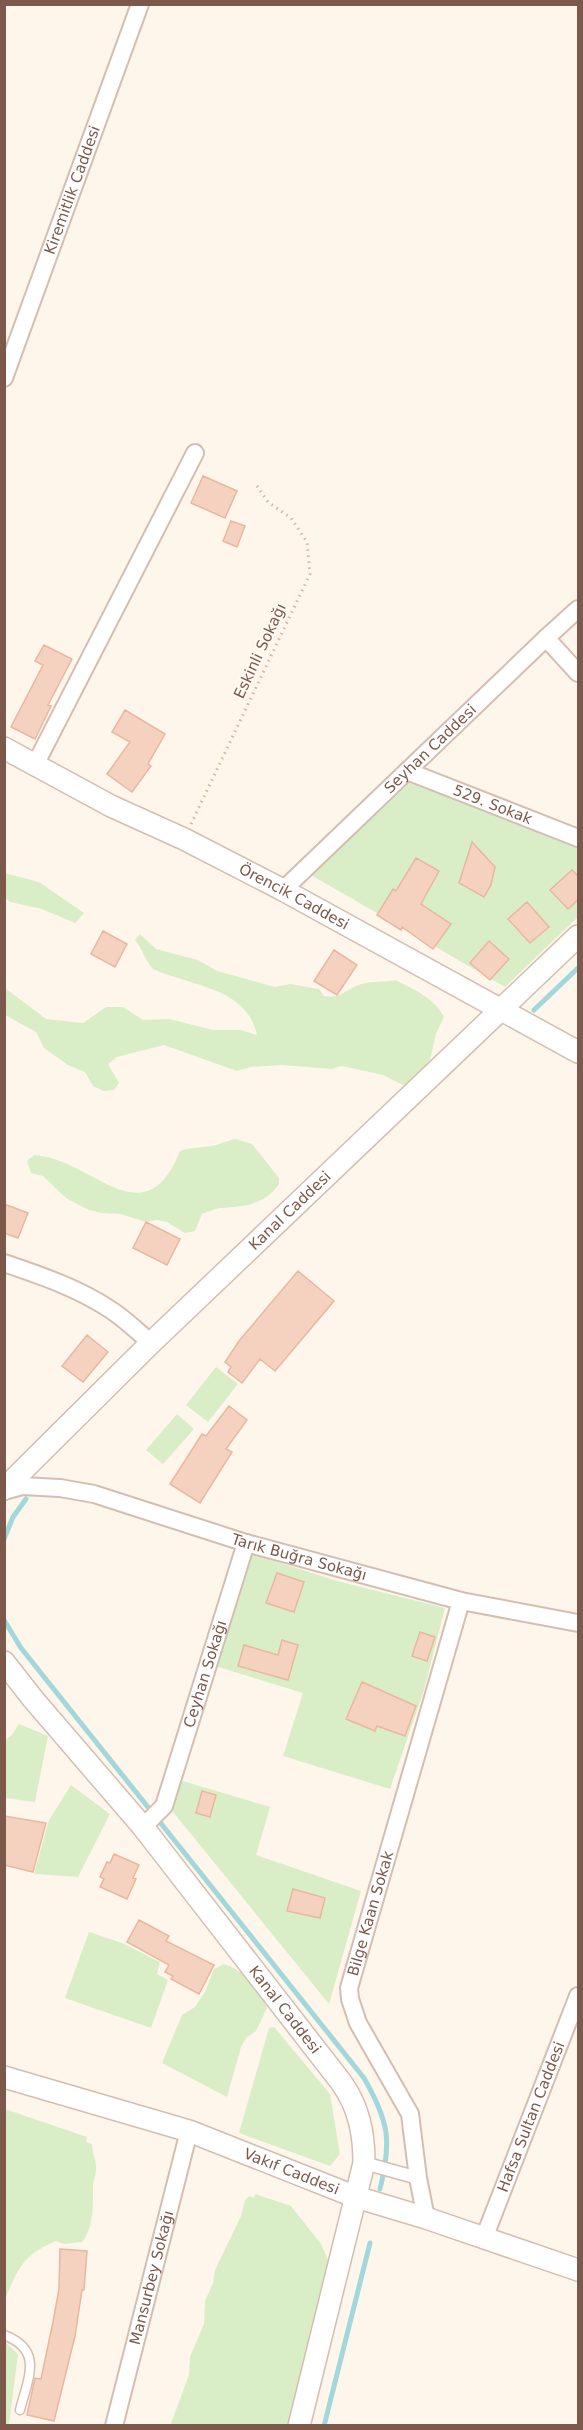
<svg xmlns="http://www.w3.org/2000/svg" width="583" height="2430" viewBox="0 0 583 2430" font-family="'DejaVu Sans',sans-serif">
  <rect width="100%" height="100%" fill="#fef5eb"/>
  <!-- green -->
  <path fill="#d9eec7" d="M412,781l166,67v69l-73,70 -194,-112z
    M5,873l34,9 45,31 -9,10 -33,-14 -32,-7 -5,-4z
    M140,934l16,15 42,11 19,11 58,16 15,-3 29,5 5,7c15,3 19,-4 32,-10 13,-6 26,-3 39,-6 19,9 39,18 49,37l-8,17 -8,34 -14,17h-11l-20,-10 -41,-9 -10,3 -50,-4 -31,2 -14,4 -73,-26 -47,12 -9,7 11,19 -5,7 -10,1 -11,-5 -8,-14 -17,-7 -24,-17 -8,-16 -31,-17v-27l41,31 37,4 23,-16h17l20,13 26,-1 44,11h28l16,5c-10,-48 -67,-49 -104,-66 -8,-9 -10,-19 -18,-29z
    M236,1139l16,5 27,34v6c-16,22 -34,22 -59,24 -6,1 -12,4 -18,6l-7,17 -10,2 -18,-11 -9,-2 -12,2 -25,-8 -19,-1 -13,-3 -23,-12 -23,-22 -12,-3 -4,-12 7,-6c58,3 110,86 146,-4 11,-4 20,-3 31,-5 9,-1 16,-6 25,-7z
    M216,1367l22,17 -30,38 -22,-17z
    M177,1414l17,15 -31,35 -17,-14z
    M249,1553l88,28 108,27 -21,82 -34,99 -107,-33 20,-63 -91,-28z
    M19,1724l29,12 -13,66 -30,-4v-58l6,-4z
    M179,1780l91,27 -14,48 105,36 -32,113 -160,-197z
    M71,1785l39,29 -32,63 -44,-3 15,-54z
    M89,1932l33,11 38,19 -3,12 11,6 -17,48 -86,-30z
    M224,1964c20,6 37,25 43,44l-11,23 -10,7 -5,9 -14,50 -65,-34 20,-48 13,-8 10,-15 9,-23z
    M274,2027l56,67 10,60 -10,12 -91,-33 30,-105z
    M5,2109l82,28 -1,5 6,2c0,9 4,15 4,23 1,7 -3,13 -3,19 0,18 1,42 -11,56l-18,2 -8,-3c-33,14 -37,26 -51,58z
    M255,2194l36,12 30,38 8,18 -41,163 -118,1 19,-51 1,-18 14,-33 1,-23 8,-18 2,-13 26,-54 4,-16 5,-4 4,2z
    M5,2342l13,12 -9,71h-4z"/>
  <g fill="none" stroke-linecap="round" stroke-linejoin="round">
    <!-- stream -->
    <path stroke="#a2d7dc" stroke-width="5" d="M534,1010l44,-42
      M4,1539l9,-22 13,-18
      M4,1620l17,28 343,430c25,44 28,63 16,111
      M324,2426l46,-183"/>
  </g>
  <!-- building -->
  <path fill="#f5d2c0" stroke="#e9b79f" stroke-width="1.5" d="M203,476l34,15 -12,27 -34,-15z
    M231,521l14,5 -8,21 -14,-6z
    M44,645l28,14 -24,46 3,1 -16,33 -24,-12 32,-62 -8,-4z
    M125,710l40,24 -17,30 3,2 -19,26 -25,-18 23,-32 -18,-10z
    M472,842l23,25 -4,18 -7,12 -25,-14z
    M416,858l23,13 -18,33 30,20 -18,25 -31,-22 -1,3 -24,-15 16,-26 3,2z
    M572,870l7,7v22l-11,10 -18,-19z
    M527,902l22,25 -19,16 -22,-24z
    M103,931l24,13 -12,23 -24,-13z
    M489,941l20,18 -19,21 -20,-17z
    M334,950l23,15 -20,30 -23,-14z
    M4,1204l24,9 -10,25 -14,-5z
    M146,1222l34,17 -13,26 -34,-17z
    M298,1271l36,30 -59,70 -15,-12 -18,24 -14,-11 3,-5 -6,-5 14,-21z
    M87,1335l21,17 -25,30 -21,-16z
    M229,1406l18,14 -21,29 6,3 -32,51 -30,-19 32,-50 4,2z
    M277,1573l27,9 -10,30 -28,-9z
    M420,1632l15,5 -8,24 -15,-5z
    M282,1640l16,5 -10,35 -50,-14 6,-21 34,10z
    M362,1682l54,24 -11,30 -28,-10 -2,5 -29,-12z
    M202,1791l14,4 -6,22 -14,-4z
    M4,1816l42,7 -13,49 -29,-7z
    M114,1854l25,11 -6,13 3,1 -9,20 -27,-12 4,-8 -4,-2 7,-15 3,1z
    M293,1889l32,9 -5,20 -33,-7z
    M139,1920l30,16 -3,5 48,24 -15,29 -28,-15 2,-3 -8,-4 4,-7 -42,-23z
    M60,2249l27,2 -3,39h-2l-7,46 -21,85 -27,-6 8,-37 6,1 12,-57 6,-33z"/>
  <g fill="none" stroke-linecap="round" stroke-linejoin="round">
    <defs>
      <path id="service" d="M4,2335c40,15 24,43 16,75"/>
      <path id="pedestrian" d="M364,2163l54,15"/>
      <g id="minor">
        <path id="s1" d="M4,378l136,-374"/>
        <path d="M546,638l32,35"/>
        <path d="M35,765l160,-312"/>
        <path id="s2" d="M407,771l171,67"/>
        <path id="s3" d="M283,890l263,-252 32,-29"/>
        <path d="M4,1263c38,13 74,25 107,47 14,9 27,22 40,33"/>
        <path id="s4" d="M4,1491l18,-5 38,2 34,6 152,49 215,58 117,22"/>
        <path id="s5" d="M143,1827l21,-21 82,-263"/>
        <path id="s6" d="M426,2218l-8,-40 -8,-64 -52,-91 -8,-24 -1,-11 112,-387"/>
        <path id="s7" d="M484,2238l94,-242"/>
        <path id="s8" d="M114,2426l75,-295"/>
      </g>
      <g id="tertiary">
        <path id="s9" d="M4,748l107,58 73,33 99,51 295,162"/>
        <path id="s10" d="M4,1489l147,-146 427,-407"/>
        <path id="s11" d="M4,1662l29,37 110,128 198,255c18,25 23,51 23,81l-65,263"/>
        <path id="s12" d="M4,2077l185,54 167,66 70,21 152,52"/>
      </g>
    </defs>
    <!-- service casing -->
    <use href="#service" stroke="#d4beb1" stroke-width="11"/>
    <!-- pedestrian casing -->
    <use href="#pedestrian" stroke="#d4beb1" stroke-width="15"/>
    <!-- minor casing -->
    <use href="#minor" stroke="#d4beb1" stroke-width="20"/>
    <!-- tertiary casing -->
    <use href="#tertiary" stroke="#d4beb1" stroke-width="24"/>
    <!-- path -->
    <path stroke="#dbb5a2" stroke-width="3" stroke-dasharray="1.5 4.5" stroke-linecap="butt" d="M191,824l119,-250 -3,-32 -16,-24 -23,-16 -13,-19"/>
    <!-- service -->
    <use href="#service" stroke="#fff" stroke-width="8"/>
    <!-- pedestrian -->
    <use href="#pedestrian" stroke="#fff" stroke-width="12"/>
    <!-- minor -->
    <use href="#minor" stroke="#fff" stroke-width="16"/>
    <!-- tertiary -->
    <use href="#tertiary" stroke="#fff" stroke-width="21"/>
  </g>
  <g text-anchor="middle" dominant-baseline="central" stroke-width="4.5" stroke-linejoin="round" paint-order="stroke">
    <!-- street labels -->
    <g font-size="15" fill="#7c594b" stroke="#fff9f2">
      <text stroke="none"><textPath href="#s1" startOffset="200">Kiremitlik Caddesi</textPath></text>
      <text transform="translate(260 651) rotate(-65)">Eskinli Sokağı</text>
      <text stroke="none"><textPath href="#s3" startOffset="204">Seyhan Caddesi</textPath></text>
      <text stroke="none"><textPath href="#s2" startOffset="92">529. Sokak</textPath></text>
      <text stroke="none"><textPath href="#s9" startOffset="326">Örencik Caddesi</textPath></text>
      <text stroke="none"><textPath href="#s10" startOffset="399">Kanal Caddesi</textPath></text>
      <text stroke="none"><textPath href="#s4" startOffset="306">Tarık Buğra Sokağı</textPath></text>
      <text stroke="none"><textPath href="#s5" startOffset="168">Ceyhan Sokağı</textPath></text>
      <text stroke="none"><textPath href="#s6" startOffset="324">Bilge Kaan Sokak</textPath></text>
      <text stroke="none"><textPath href="#s11" startOffset="447">Kanal Caddesi</textPath></text>
      <text stroke="none"><textPath href="#s7" startOffset="130">Hafsa Sultan Caddesi</textPath></text>
      <text stroke="none"><textPath href="#s12" startOffset="303">Vakıf Caddesi</textPath></text>
      <text stroke="none"><textPath href="#s8" startOffset="153">Mansurbey Sokağı</textPath></text>
    </g>
  </g>
  <!-- border -->
  <rect width="583" height="2430" fill="none" stroke="#7c594b" stroke-width="12"/>
</svg>
